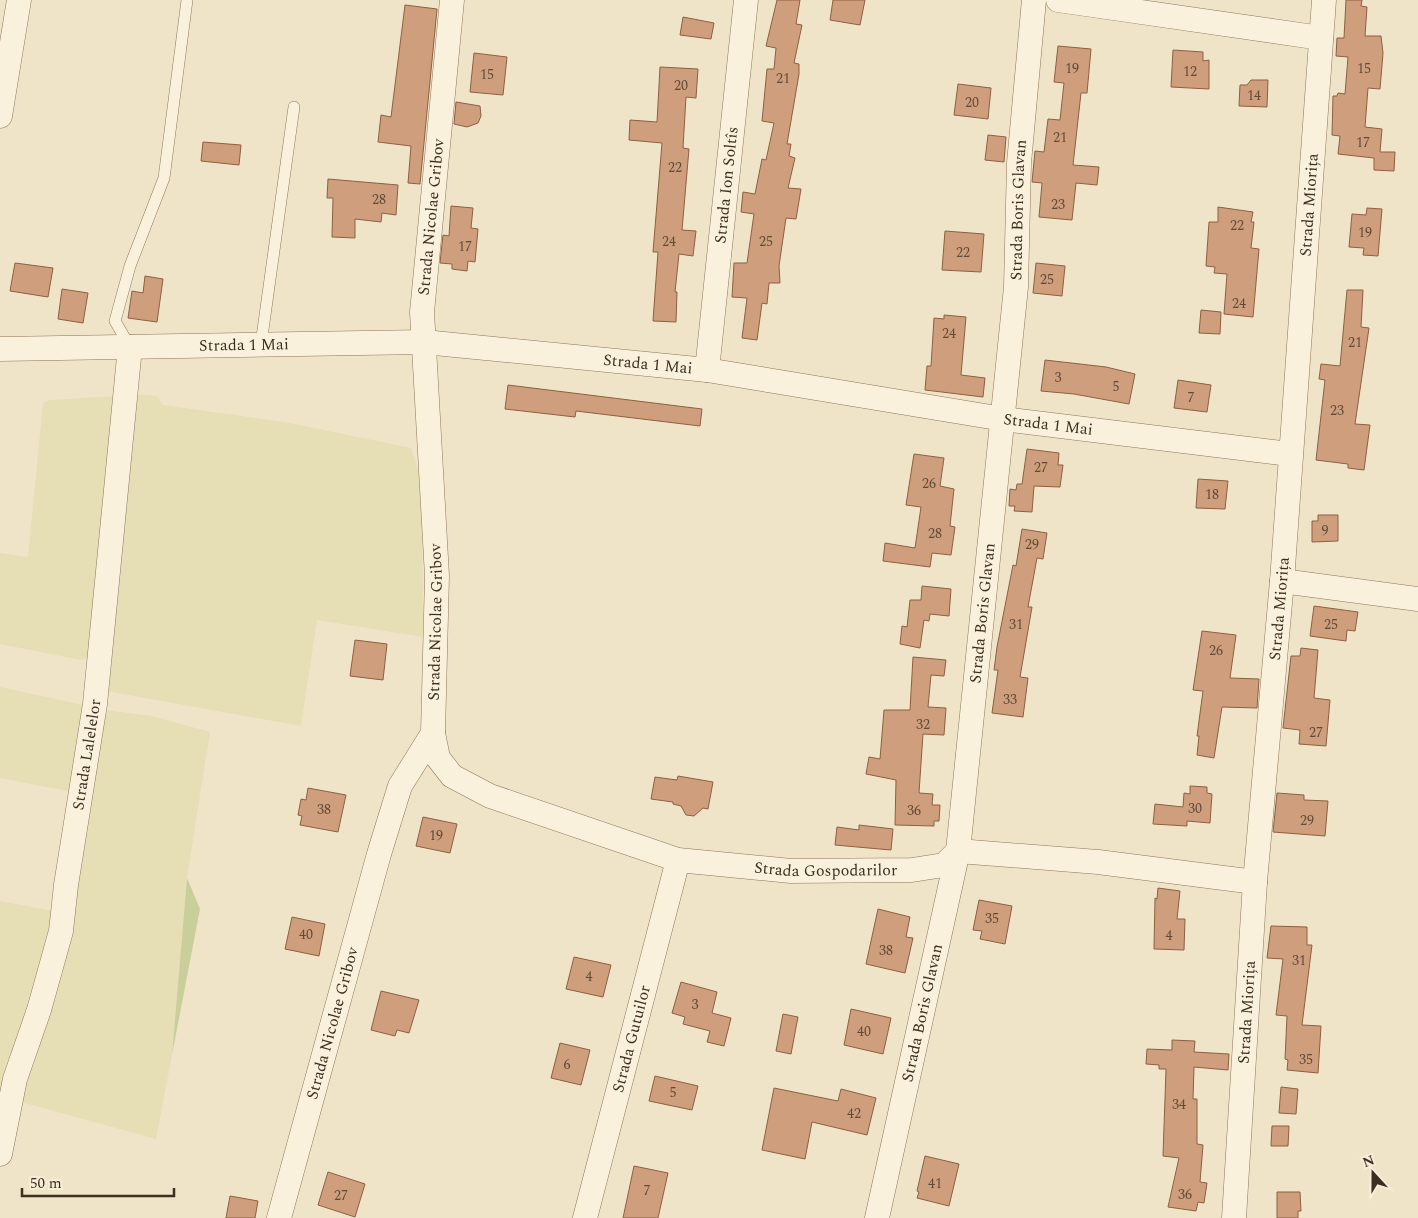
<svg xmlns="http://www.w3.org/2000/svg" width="1418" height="1218" viewBox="0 0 1418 1218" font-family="Spectral,serif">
  <rect width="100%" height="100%" fill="#f0e4c8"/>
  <!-- farmland -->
  <path fill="#e6deb5" d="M133,394l24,2 6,9 122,17 126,26 11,36 1,153 -106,-17 -16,106 -200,-36z
    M118,396l-28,261 -9,3 -81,-16v-91l28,4 15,-154 6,-3z
    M0,687l88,19 -20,85 -68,-13z
    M105,710l47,6 58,16 -23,146 -15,177 -16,84 -135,-37 32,-105z
    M0,901l53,10 -1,17 -52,168z"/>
  <!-- green -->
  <path fill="#c9cf9b" d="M187,878l13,31 -28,146z"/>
  <!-- building -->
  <path fill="#cf9f7d" stroke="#8d5f41" d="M777,0h23l-4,24 6,1 -8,38 5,1v10l-12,70h4l-2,12 6,2 -7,30 13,1 -5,30 -10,-1 -7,48 1,17h-11l-2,21 -5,-1 -5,37 -15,-2 5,-40 -15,-1 2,-34h13l7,-49 -13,-2 2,-20 12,2 7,-35 4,1 8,-37 -12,-2 5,-52h7l2,-21 -10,-2z
    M833,0h32l-5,25 -30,-5z
    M1346,0h16l-1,6 6,1 -2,29h16l2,17 -3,36 -12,-1 -3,39 17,2 -2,23h15l-1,19 -20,-1v-12l-36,-4 2,-18 -8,-1 1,-39h4l1,-3 7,1 3,-37 -12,-1 1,-18h7z
    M405,5l32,4 -17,175 -12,-1 3,-37 -33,-4 3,-27 10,2z
    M683,17l31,6 -3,16 -31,-4z
    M1058,46l33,3 -4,44h-6l-8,72 26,2 -2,18 -21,-2 -4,37 -33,-3 3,-34 -10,-1 3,-31 9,1 4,-33 12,1 4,-37 -10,-1z
    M1173,50l30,2v9l6,-1v29l-38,-2z
    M474,53l33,4 -4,38 -33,-3z
    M660,67l38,2 -2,29 -10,-1 -3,51 6,1 -7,81 14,1 -3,25 -14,-2 -4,38h2l-1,30 -23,-1 5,-69h-5l9,-109 -33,-3 1,-20 27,2z
    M1251,80h17l-1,27 -28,-1 1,-21h7z
    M958,84l33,4 -3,31 -34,-4z
    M456,102l24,4 1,10 -3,7 -11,4 -13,-3z
    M988,135l18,2 -2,25 -19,-2z
    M203,142l38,3 -2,20 -38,-4z
    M328,179l70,6 -2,30 -14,-2 -1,9 -26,-3v19l-23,-1 1,-39h-6z
    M451,206l22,2 -2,20 7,1 -3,33 -7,-1 -1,10 -15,-2v-5l-12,-1 3,-28 6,1z
    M1218,207l35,5 -2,10h3l-3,26 8,1 -6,68 -29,-3 3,-40 -13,-1 1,-6 -9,-1 3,-44h9z
    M1367,208l15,1 -4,47 -15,-1 1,-7 -15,-1 3,-33 14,1z
    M945,231l39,3 -3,38 -39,-2z
    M15,263l38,5 -5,29 -38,-6z
    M1036,263l29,3 -3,30 -29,-3z
    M145,276l18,3 -6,43 -29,-4 4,-27 11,2z
    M62,289l26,4 -5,30 -25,-4z
    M1347,290h16l-2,37 8,1 -14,96 15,1 -6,45 -16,-2v-4l-32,-4 9,-80 -6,-1 2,-15 19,2z
    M1201,310l20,2 -1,22 -21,-1z
    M944,315l22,2 -5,58 24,3 -2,19 -58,-7 2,-24h4l3,-48 10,1z
    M1045,360l61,7 29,7 -6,30 -55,-10 -33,-3z
    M1178,380l33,5 -4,27 -33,-4z
    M508,385l194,24 -2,17 -124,-15 -1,6 -70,-8z
    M1027,449l32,4 -1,12h5l-3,22 -26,-1 -2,26 -18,-1 1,-5h-6l1,-17 6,1 1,-6h5z
    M914,454l30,4 -4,28 14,3 -4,37 5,1 -4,28 -19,-2 -2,14 -47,-6 2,-18 30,5 6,-41 -15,-2z
    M1198,479l30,2 -3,28 -29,-1z
    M1318,515h20v26l-26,1v-21h6z
    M1022,529l25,4 -4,26 -6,-1 -9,49h4l-12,70 8,1 -5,39 -31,-4 6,-43h-4l3,-23 16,-82 3,1z
    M922,586l29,3 -2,27 -19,-2 -1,7 -5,-1 -4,28 -20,-4 2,-18 5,1 3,-27h11z
    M1314,606l44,6 -3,19 -8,-1 -1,11 -36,-5z
    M1202,631l34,4 -6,43 29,1 -2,29 -35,-1 -8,51 -17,-3 2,-19h-2l6,-45 -10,-1z
    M355,640l32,4 -4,36 -33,-4z
    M1301,648l17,2 -4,48 16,2 -4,46 -27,-2 1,-14 -17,-2 8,-72h9z
    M913,657l33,3 -2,16 -13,-1 -3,32 18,1 -2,27 -21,-1 -4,59 14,1 -1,11h8l-1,16h-5v5l-39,-1 1,-45 -30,-6 3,-17 11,2 4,-49h26z
    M678,776l35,6 -5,27 -5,-1 -9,8 -8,-1 -5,-9 -8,-2v-2l-22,-3 4,-22 22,3z
    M1190,786l17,1v6l5,1 -2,29 -23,-2v5l-34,-2 2,-20 28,3 1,-14 6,1z
    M308,788l38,7 -8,37 -38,-7 2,-9 -4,-1 3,-16 5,1z
    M1277,793l27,2v5l24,1 -3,35 -52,-4z
    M423,817l34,7 -7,29 -34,-7z
    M859,825l34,4 -2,21 -56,-5 2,-18 22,3z
    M1158,888l22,3 -3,28h8l-1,31 -30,-1 1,-51 2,1z
    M979,900l33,6 -7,38 -25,-5 2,-8 -9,-1z
    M878,909l32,8 -4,20 7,1 -8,35 -39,-9z
    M292,917l33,7 -6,32 -34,-7z
    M1271,926l36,1v18h5l-10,80 19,1 -3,47 -31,-3 1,-10 -3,-1 2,-43 -11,-1 7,-56 -16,-1z
    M574,957l37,8 -8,32 -37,-8z
    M681,982l36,10 -5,21 19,5 -7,28 -17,-4 3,-11 -27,-7 2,-7 -13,-4z
    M381,991l38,9 -10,33 -12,-3 -2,6 -24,-6z
    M851,1009l40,9 -8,36 -39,-9z
    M783,1014l15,3 -7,37 -15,-3z
    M1172,1040l23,1 -1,11 35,2 -1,16 -34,-3 -1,32h4v45l6,1 -3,37 7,1 -3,20 -6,-1 -2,9 -28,-4 11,-49 -16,-2 3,-87h-7v-4l-13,-1 1,-15 25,1z
    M560,1043l30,7 -9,35 -30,-7z
    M655,1076l43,10 -6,24 -43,-9z
    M1281,1087l17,2 -2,25 -17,-1z
    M774,1088l64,13 3,-12 35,9 -9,37 -55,-13 -7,37 -43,-9z
    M1272,1126h17l-1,20h-17z
    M925,1156l34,8 -10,42 -32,-8 2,-6 -2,-1z
    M634,1166l34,7 -10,45h-35z
    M328,1172l37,12 -10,33 -37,-12z
    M1277,1192h23l1,19h-3v7h-21z
    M230,1196l28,5 -3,17h-29z"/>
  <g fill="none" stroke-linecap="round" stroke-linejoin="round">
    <defs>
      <path id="service" d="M261,344l33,-237
        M130,347l-15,-26 15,-55 34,-88 23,-178"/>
      <g id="minor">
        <path d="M1058,0l263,38"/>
        <path d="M0,116l19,-116"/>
        <path id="s1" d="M0,349l424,-7 283,28 296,49 287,35"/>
        <path id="s2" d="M707,370l39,-370"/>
        <path d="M1282,581l136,18"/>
        <path id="s3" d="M433,733l5,25 14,18 38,20 188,64 113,11 121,-1 32,-5 14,-14 140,11 157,20"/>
        <path id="s4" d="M0,1154l15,-75 24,-69 22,-79 5,-46 29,-181 35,-357"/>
        <path id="s5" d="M279,1218l100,-364 21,-68 33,-53 4,-157 -15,-264 30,-312"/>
        <path id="s6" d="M585,1218l93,-358"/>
        <path id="s7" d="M877,1218l81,-367 58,-564 3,-124 15,-163"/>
        <path id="s8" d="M1234,1218l21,-336 27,-301 42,-581"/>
      </g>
    </defs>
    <!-- service casing -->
    <use href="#service" stroke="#8d765c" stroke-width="12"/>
    <!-- minor casing -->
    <use href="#minor" stroke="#8d765c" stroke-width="25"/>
    <!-- service -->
    <use href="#service" stroke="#faf1dc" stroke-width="11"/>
    <!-- minor -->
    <use href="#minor" stroke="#faf1dc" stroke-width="24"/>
  </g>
  <g text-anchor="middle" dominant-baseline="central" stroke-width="4" stroke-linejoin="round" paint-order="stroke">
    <!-- number labels -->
    <g font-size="14" fill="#624a37">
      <text x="1072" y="68">19</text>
      <text x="1364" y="68">15</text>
      <text x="1190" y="71">12</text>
      <text x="487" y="74">15</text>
      <text x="783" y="78">21</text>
      <text x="681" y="85">20</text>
      <text x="1254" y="95">14</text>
      <text x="972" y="102">20</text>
      <text x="1060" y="137">21</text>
      <text x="1363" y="142">17</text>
      <text x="675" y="167">22</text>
      <text x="379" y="199">28</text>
      <text x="1058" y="204">23</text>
      <text x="1237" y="225">22</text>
      <text x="1365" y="232">19</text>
      <text x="669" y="241">24</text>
      <text x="766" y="241">25</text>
      <text x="465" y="246">17</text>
      <text x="963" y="252">22</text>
      <text x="1047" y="279">25</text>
      <text x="1239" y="303">24</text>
      <text x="949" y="333">24</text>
      <text x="1355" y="342">21</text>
      <text x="1058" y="377">3</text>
      <text x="1116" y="386">5</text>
      <text x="1191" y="397">7</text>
      <text x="1337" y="410">23</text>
      <text x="1041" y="467">27</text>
      <text x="929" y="483">26</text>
      <text x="1212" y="494">18</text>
      <text x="1325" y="530">9</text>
      <text x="935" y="533">28</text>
      <text x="1032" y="544">29</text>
      <text x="1016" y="624">31</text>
      <text x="1331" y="624">25</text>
      <text x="1216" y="650">26</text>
      <text x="1010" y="699">33</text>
      <text x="923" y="724">32</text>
      <text x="1316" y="732">27</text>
      <text x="1195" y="808">30</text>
      <text x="324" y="809">38</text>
      <text x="914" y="810">36</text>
      <text x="1307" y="820">29</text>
      <text x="436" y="835">19</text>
      <text x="992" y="918">35</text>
      <text x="306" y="934">40</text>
      <text x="1169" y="935">4</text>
      <text x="886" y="950">38</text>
      <text x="1299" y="960">31</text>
      <text x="589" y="976">4</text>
      <text x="695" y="1004">3</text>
      <text x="864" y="1031">40</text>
      <text x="1306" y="1059">35</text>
      <text x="567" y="1064">6</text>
      <text x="673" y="1092">5</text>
      <text x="1179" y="1104">34</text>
      <text x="854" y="1113">42</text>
      <text x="935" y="1183">41</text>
      <text x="647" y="1190">7</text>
      <text x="1185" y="1194">36</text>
      <text x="341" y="1195">27</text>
    </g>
    <!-- street labels -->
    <g font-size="16" fill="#3d2e20" stroke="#f7eed8">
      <text stroke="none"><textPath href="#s2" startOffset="186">Strada Ion Soltîs</textPath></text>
      <text stroke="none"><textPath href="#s8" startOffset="1016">Strada Miorița</textPath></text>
      <text stroke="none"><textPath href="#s7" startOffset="1020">Strada Boris Glavan</textPath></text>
      <text stroke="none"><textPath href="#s5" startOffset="1028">Strada Nicolae Gribov</textPath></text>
      <text stroke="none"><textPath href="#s1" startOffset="244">Strada 1 Mai</textPath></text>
      <text stroke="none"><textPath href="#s1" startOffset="649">Strada 1 Mai</textPath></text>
      <text stroke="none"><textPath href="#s1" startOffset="1054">Strada 1 Mai</textPath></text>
      <text stroke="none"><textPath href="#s8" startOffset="611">Strada Miorița</textPath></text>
      <text stroke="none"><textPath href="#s7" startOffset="615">Strada Boris Glavan</textPath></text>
      <text stroke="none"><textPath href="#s5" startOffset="622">Strada Nicolae Gribov</textPath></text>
      <text stroke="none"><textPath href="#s4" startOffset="410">Strada Lalelelor</textPath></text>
      <text stroke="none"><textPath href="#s3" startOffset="438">Strada Gospodarilor</textPath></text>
      <text stroke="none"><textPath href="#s7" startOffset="210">Strada Boris Glavan</textPath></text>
      <text stroke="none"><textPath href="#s8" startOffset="206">Strada Miorița</textPath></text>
      <text stroke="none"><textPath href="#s5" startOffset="202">Strada Nicolae Gribov</textPath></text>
      <text stroke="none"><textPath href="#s6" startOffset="185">Strada Gutuilor</textPath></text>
    </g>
  </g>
  <!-- north arrow -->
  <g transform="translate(1373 1173) rotate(339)" stroke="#f7eed8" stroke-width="4" paint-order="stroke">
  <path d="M0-4L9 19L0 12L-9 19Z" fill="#3d2e20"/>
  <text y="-8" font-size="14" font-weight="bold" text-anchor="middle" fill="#3d2e20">N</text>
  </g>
  <!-- scale -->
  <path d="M22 1188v8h152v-8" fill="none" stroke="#3d2e20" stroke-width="2.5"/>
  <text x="30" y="1188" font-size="15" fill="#3d2e20" stroke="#f7eed8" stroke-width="4" paint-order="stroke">50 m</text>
</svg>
